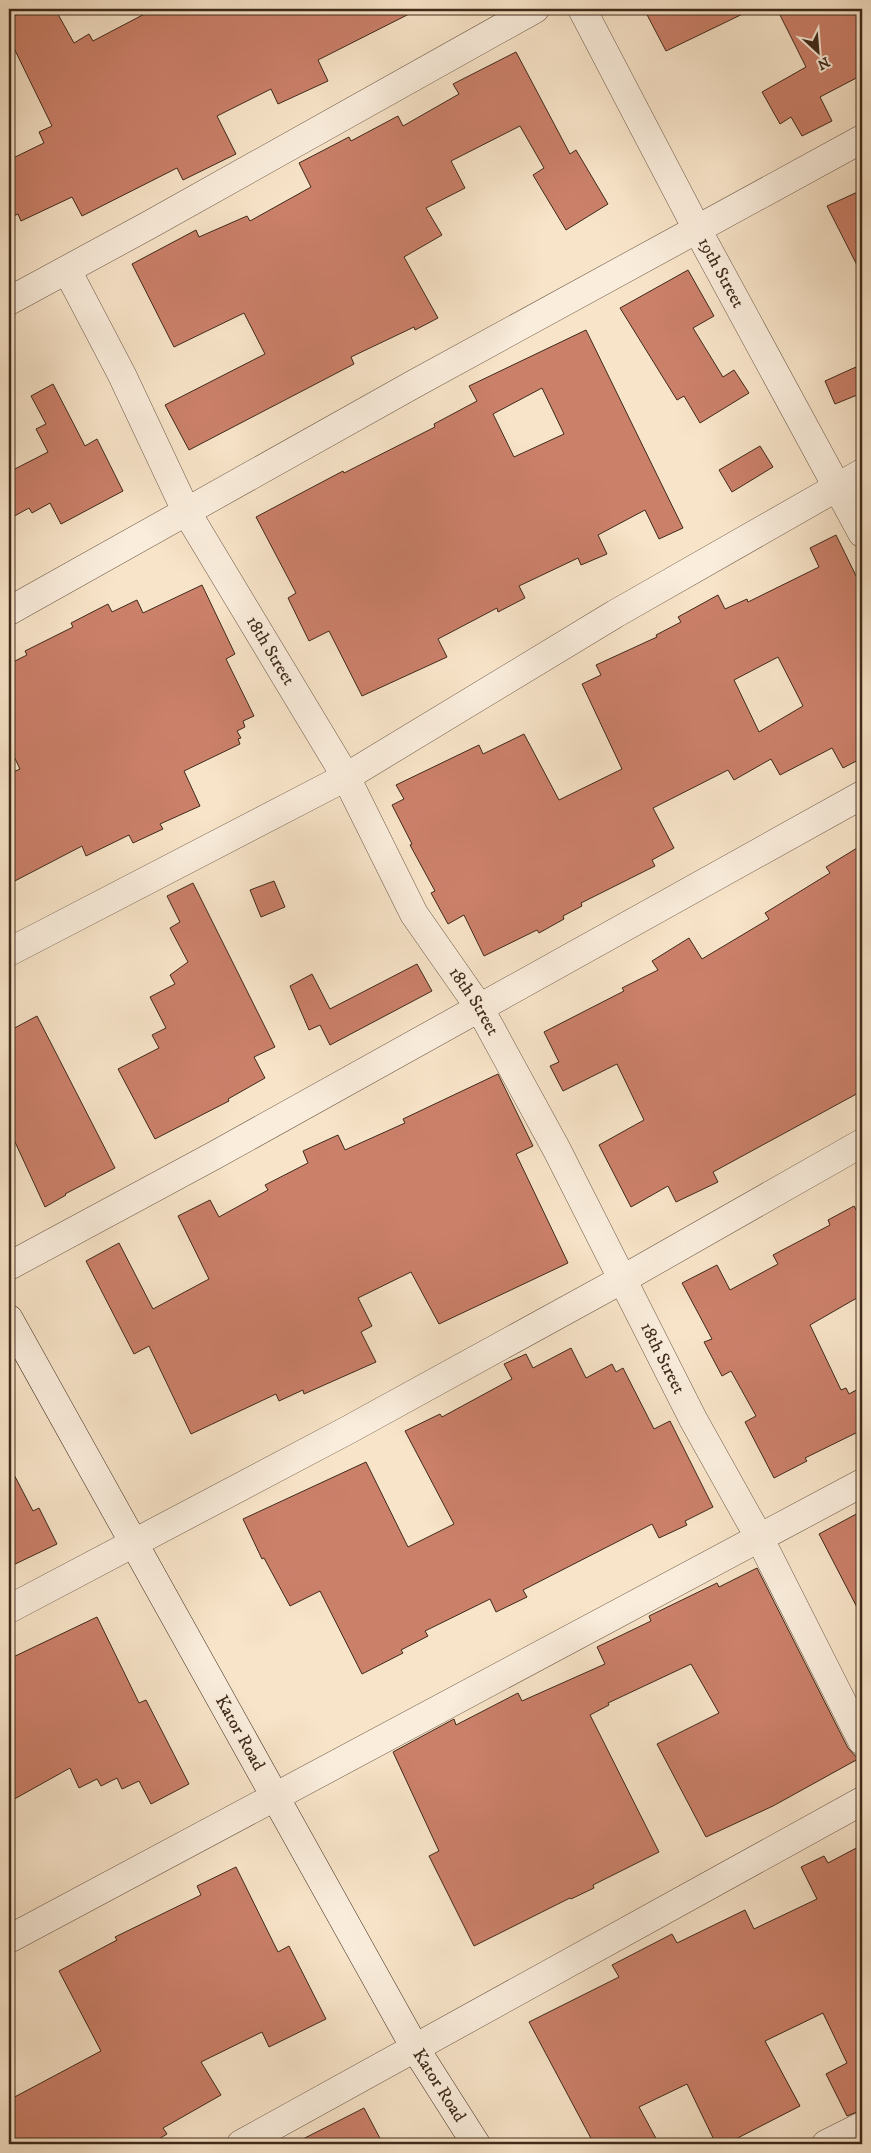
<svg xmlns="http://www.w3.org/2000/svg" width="871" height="2153" viewBox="0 0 871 2153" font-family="'IM FELL DW Pica',serif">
  <rect width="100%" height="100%" fill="#f8e4c9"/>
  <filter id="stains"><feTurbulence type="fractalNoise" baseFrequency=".004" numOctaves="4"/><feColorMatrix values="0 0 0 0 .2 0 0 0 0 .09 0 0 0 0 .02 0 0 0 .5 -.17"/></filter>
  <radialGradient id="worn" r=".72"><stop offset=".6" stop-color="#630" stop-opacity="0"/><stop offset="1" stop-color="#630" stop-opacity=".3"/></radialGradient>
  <!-- building -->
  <path fill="#cb806a" stroke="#3f2a1a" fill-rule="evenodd" d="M31,9h24l19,34 15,-9 4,7 61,-32h265l-101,51 10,21 -50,23 -7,-15 -54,27 19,38 -53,26 -6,-12 -95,48 -10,-19 -51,24 -3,-7 -9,4v-58l35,-17 -5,-11 13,-6 -43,-88v-20z
    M644,9h109l-87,42z
    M777,9h85v66l-42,22 12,24 -30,15 -11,-19 -11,7 -18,-32 44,-25z
    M516,52l54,102 6,-4 32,54 -42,26 -33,-55 11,-7 -24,-42 -69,35 14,27 -39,20 16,27 -38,22 34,61 -23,12 -1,-3 -63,30 3,7 -165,86 -24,-45 100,-51 -21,-41 -70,34 -42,-83 64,-34 3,7 48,-21 3,5 61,-34 -12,-24 50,-26 2,4 47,-25 5,10 56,-32 -6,-10z
    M862,190v85l-35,-69z
    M688,270l26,46 -21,12 30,49 11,-7 15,23 -49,30 -16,-27 -7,4 -57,-92z
    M586,330l97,198 -24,11 -14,-29 -47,25 9,19 -26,11 -3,-7 -59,28 6,12 -27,14 -1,-4 -59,31 9,18 -85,39 -33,-65 -20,10 -21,-43 8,-5 -40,-76 87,-46 1,2 91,-46 -1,-3 43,-23 -8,-15zM542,388l22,46 -50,23 -21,-43z
    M856,367l6,15v11l-27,11 -10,-23z
    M53,384l32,62 12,-7 26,52 -62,33 -11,-21 -18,10 -3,-5 -20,11v-47l39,-20 -12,-23 10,-5 -15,-28z
    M760,446l13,21 -41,25 -13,-22z
    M836,535l26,53v170l-19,10 -11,-20 -52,27 -9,-16 -37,21 -6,-10 -75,38 21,40 -22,12 3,6 -74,37 1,3 -19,10 1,3 -25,14 -2,-3 -53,26 -20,-41 -16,9 -17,-31 4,-2 -25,-46 2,-1 -20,-39 12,-6 -8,-14 83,-40 4,9 41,-20 35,66 63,-31 -40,-85 19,-9 -5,-10 61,-28 -1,-2 25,-13 -3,-5 40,-22 7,14 22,-10 1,3 71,-35 -9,-19zM778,657l25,49 -44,26 -25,-52z
    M202,585l33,69 -9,5 28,57 -11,5 2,6 -8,4 4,7 -3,1 2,5 -56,27 16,35 -40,18 3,5 -30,14 -4,-8 -43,21 -4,-10 -73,38v-110l11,-5 -11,-23v-82l18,-9 -2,-4 48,-24 -2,-4 37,-19 4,8 25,-12 6,13z
    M862,845v246l-149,81 5,10 -42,20 -8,-16 -37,21 -32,-62 45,-25 -27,-56 -54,27 -13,-25 9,-4 -15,-30 80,-41 -2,-3 36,-18 -6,-9 37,-23 13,21 67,-40 -4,-6 65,-40 -4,-6z
    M274,881l11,26 -24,10 -11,-27z
    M193,883l82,164 -21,10 11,21 -37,21 1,2 -74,38 -37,-70 41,-21 -7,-13 14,-7 -16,-31 25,-13 -5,-9 18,-13 -18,-34 10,-6 -13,-26z
    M417,964l15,27 -102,54 -10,-20 -11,5 -19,-44 22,-12 18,35z
    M37,1016l78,152 -50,26 1,1 -21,12 -36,-78v-98z
    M498,1074l35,72 -17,8 52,109 -129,61 -28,-52 -53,26 14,28 -11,6 15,30 -72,32 -1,-4 -24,11 -3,-7 -85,40 -42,-88 -15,8 -48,-93 33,-18 34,66 56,-30 -31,-63 32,-16 9,17 49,-27 -3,-5 43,-22 -5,-12 35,-16 7,15 60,-27 -2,-4z
    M854,1206l8,15v74l-52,30 31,65 5,-2 3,6 13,-7v43l-57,28 2,3 -33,17 -29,-56 11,-6 -25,-45 -9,5 -18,-34 8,-3 -30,-56 35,-18 13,25 48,-26 -5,-9 57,-30 -2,-5z
    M571,1348l15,30 26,-14 4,8 7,-4 31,61 16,-8 43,86 -28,14 2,4 -28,13 -7,-14 -129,66 4,7 -31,15 -6,-13 -65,32 3,5 -27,14 2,3 -41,21 -42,-83 -30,15 -26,-48 -2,1 -19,-40 123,-57 42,85 46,-23 -49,-93 35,-17 2,3 70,-38 -8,-15 22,-10 7,14z
    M9,1465l24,46 6,-3 18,36 -48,23z
    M862,1511v106l-43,-83z
    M757,1568l91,180 10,11 -85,47 -67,31 -49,-93 62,-31 -28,-49 -83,39 1,2 -19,10 69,137 -66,33 1,3 -23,11 -1,-1 -96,48 -45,-90 10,-5 -46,-99 61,-33 2,6 62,-32 4,8 83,-37 -8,-17 54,-26 -2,-5 68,-33 2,4z
    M97,1617l42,86 7,-3 43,84 -38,20 -12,-23 -17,8 -5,-11 -16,8 -4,-7 -18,9 -9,-20 -61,34v-143z
    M862,1845v265l-15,6 -21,-42 21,-11 -24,-50 -58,28 35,65 -74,38h-10l-29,-60 -48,23 20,37h-65l-65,-122 90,-45 -7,-12 60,-31 5,9 68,-33 9,19 63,-30 -16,-32 23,-11 4,7z
    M236,1867l42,85 11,-6 37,73 -57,28 -7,-15 -61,30 20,33 -58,33 4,6 -16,10h-142v-44l92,-49 -42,-80 58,-31 -2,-3 86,-42 -4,-9z
    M364,2108l19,36h-90z"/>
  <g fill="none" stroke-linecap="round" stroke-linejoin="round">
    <defs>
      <g id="minor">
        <path id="s1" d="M582,9l115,220 165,304"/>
        <path id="s2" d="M67,270l55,105 64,136 160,266 68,137 65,93 78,143 136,269 67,120 102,202"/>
        <path d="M9,301l140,-76 386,-216"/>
        <path d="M9,611l405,-227 448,-245"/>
        <path d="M9,952l337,-175 269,-163 247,-141"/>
        <path d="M9,1266l206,-111 647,-360"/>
        <path d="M9,1609l339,-179 275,-151 239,-136"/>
        <path d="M9,1939l853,-456"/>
        <path d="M241,2144l621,-343"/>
        <path d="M826,2144l36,-18"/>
      </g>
      <g id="secondary">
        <path id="s3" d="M9,1319l406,729 61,96"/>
      </g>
    </defs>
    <!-- minor casing -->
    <use href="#minor" stroke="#6d5846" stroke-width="29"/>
    <!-- secondary casing -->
    <use href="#secondary" stroke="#3f2a1a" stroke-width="29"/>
    <!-- minor -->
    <use href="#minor" stroke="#faeddc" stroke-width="28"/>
    <!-- secondary -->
    <use href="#secondary" stroke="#faeddc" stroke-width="28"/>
  </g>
  <g text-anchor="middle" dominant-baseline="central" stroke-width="4.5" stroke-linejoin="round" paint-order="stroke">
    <!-- street labels -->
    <g font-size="18" fill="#3f2a1a" stroke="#faeddc">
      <text stroke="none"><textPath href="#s1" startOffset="298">19th Street</textPath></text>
      <text stroke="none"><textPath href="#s2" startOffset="432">18th Street</textPath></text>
      <text stroke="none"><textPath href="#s2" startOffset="838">18th Street</textPath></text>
      <text stroke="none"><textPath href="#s2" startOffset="1242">18th Street</textPath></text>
      <text stroke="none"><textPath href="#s3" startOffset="474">Kator Road</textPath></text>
      <text stroke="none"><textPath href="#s3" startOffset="879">Kator Road</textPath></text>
    </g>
  </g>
  <!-- margin -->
  <rect width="871" height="2153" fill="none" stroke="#f8e4c9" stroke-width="30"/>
  <rect x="10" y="10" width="851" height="2133" fill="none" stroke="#3f2a1a" stroke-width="2.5"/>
  <rect x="15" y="15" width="841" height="2123" fill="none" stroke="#3f2a1a"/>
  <!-- north arrow -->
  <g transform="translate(818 52) rotate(154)" stroke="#faeddc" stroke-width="4" paint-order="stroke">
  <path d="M0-4L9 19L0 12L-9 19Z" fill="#3f2a1a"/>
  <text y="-8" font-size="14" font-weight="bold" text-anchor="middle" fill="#3f2a1a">N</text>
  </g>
  <rect width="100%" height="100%" filter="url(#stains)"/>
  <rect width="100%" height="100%" fill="url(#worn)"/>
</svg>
